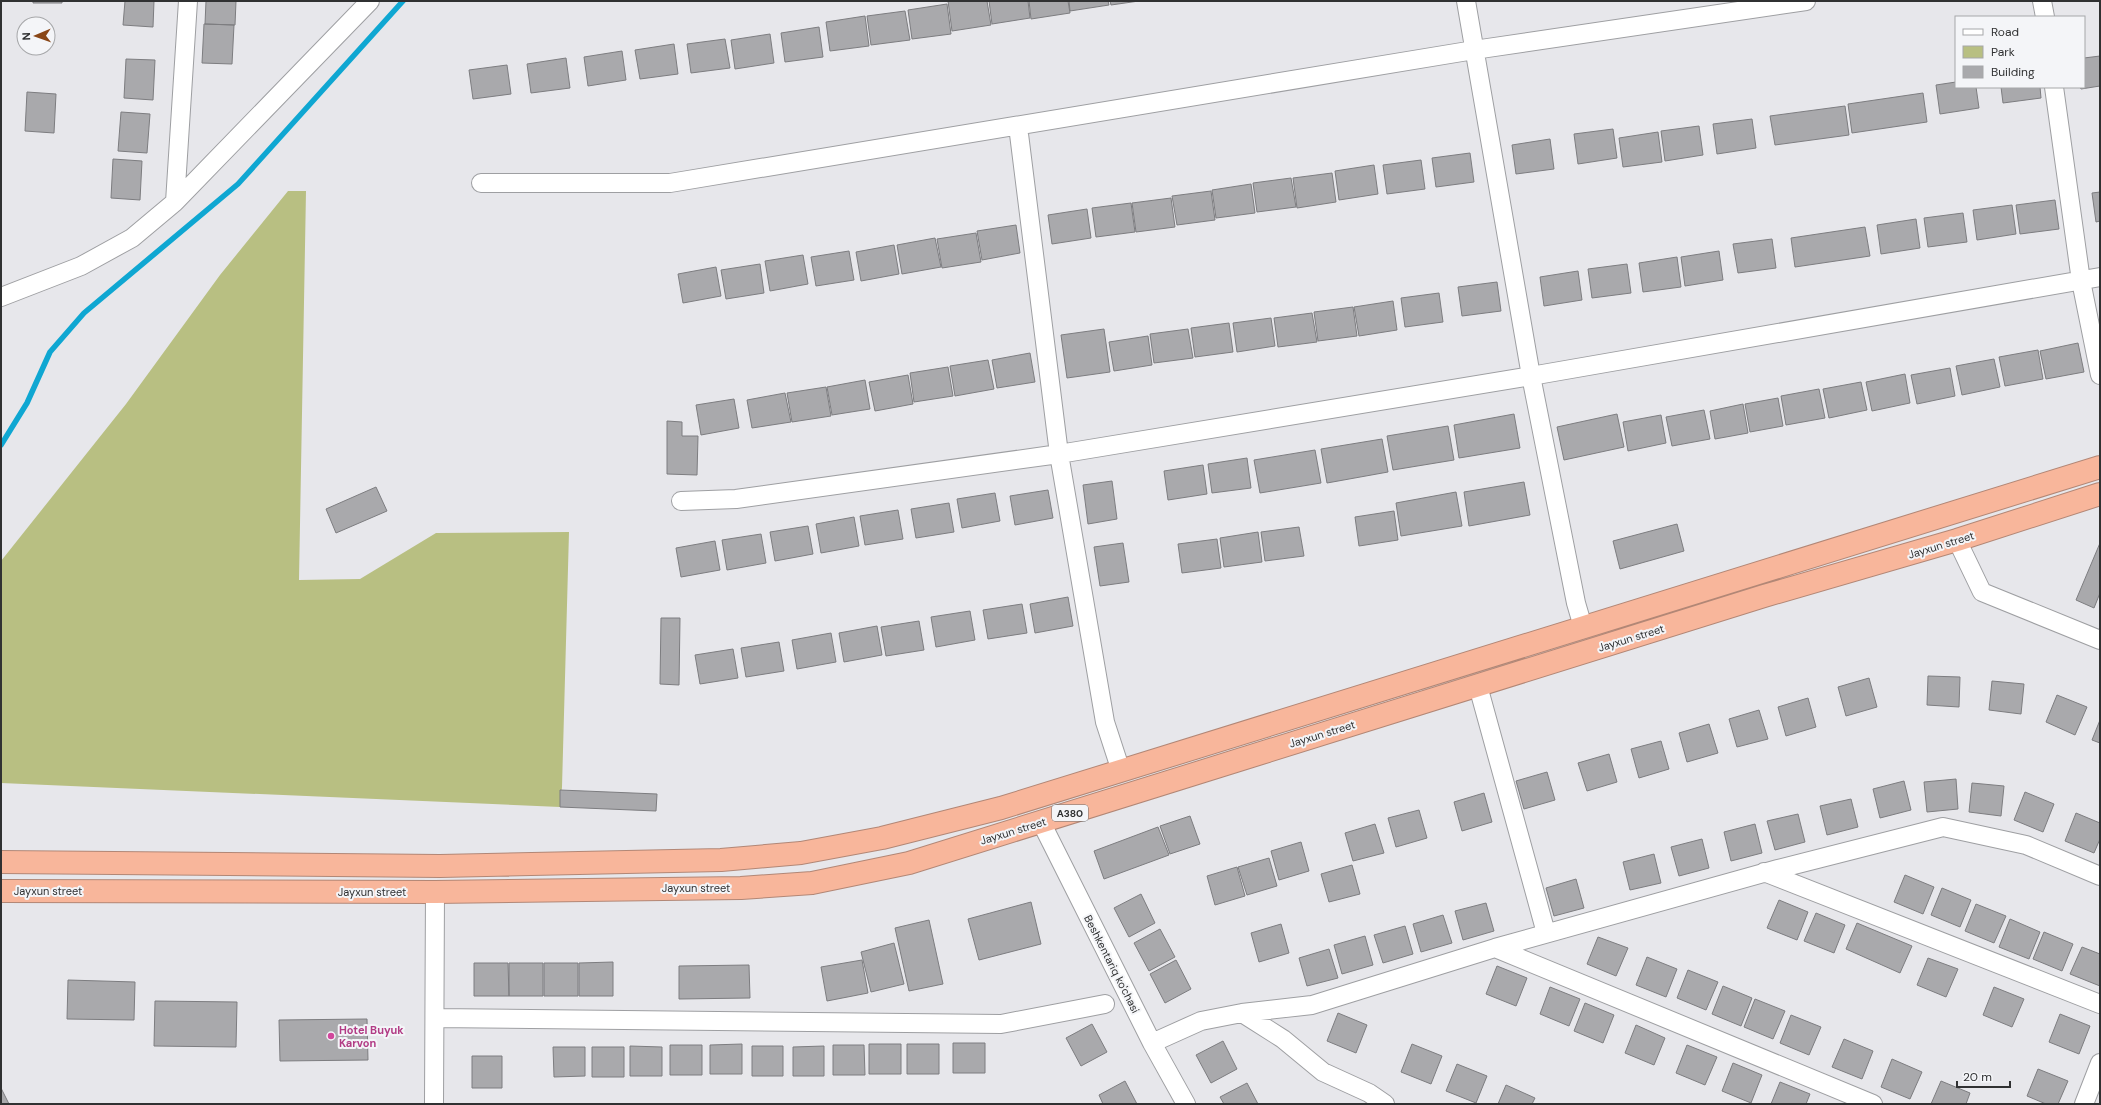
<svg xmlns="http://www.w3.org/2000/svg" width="2101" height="1105" viewBox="0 0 2101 1105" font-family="'DM Sans',sans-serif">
  <rect width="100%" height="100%" fill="#e7e7eb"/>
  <!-- green -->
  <path fill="#b8bf82" d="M288,191h18l-7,389 61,-1 76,-46 133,-1 -7,255 -2,20 -559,-24v-222l125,-157 94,-129z"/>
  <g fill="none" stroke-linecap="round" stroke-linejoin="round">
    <!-- stream -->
    <path stroke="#0fa7d2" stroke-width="5.5" d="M1,445l26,-42 23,-51 34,-39 154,-129 165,-183"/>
  </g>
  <!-- building -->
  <path fill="#a9a9ac" stroke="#7d7d80" d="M33,1h29v2h-29z
    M125,1h29l-1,26 -30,-2z
    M206,1h30l-1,24 -30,-1z
    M948,1h39l4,24 -39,6z
    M989,1h39l2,17 -38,6z
    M1029,1h39l2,12 -39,6z
    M1069,1h39l1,4 -39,6z
    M1110,1h29l-28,4z
    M947,4l4,30 -39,5 -4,-29z
    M905,11l5,29 -39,5 -4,-29z
    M865,16l4,30 -39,5 -4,-29z
    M204,24l30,1 -2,39 -30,-1z
    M819,27l4,30 -38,5 -4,-29z
    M770,34l4,29 -39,6 -4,-29z
    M725,39l5,29 -39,5 -4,-29z
    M674,44l4,30 -38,5 -5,-29z
    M622,51l4,29 -38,6 -4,-29z
    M2100,56v30l-19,3 -1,-2h4v-29z
    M566,58l4,30 -39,5 -4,-29z
    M126,59l29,1 -2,40 -29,-2z
    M507,65l4,29 -38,5 -4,-29z
    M1956,82v5h20l3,21 -39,6 -4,-29z
    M2001,87h39l1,11 -38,5z
    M27,92l29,2 -2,39 -29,-2z
    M1923,93l4,29 -75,11 -4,-29z
    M1845,106l4,29 -74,10 -5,-29z
    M121,112l29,2 -3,39 -29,-2z
    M1752,119l4,29 -39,6 -4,-30z
    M1699,126l4,29 -38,6 -4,-30z
    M1613,129l4,29 -39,6 -4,-30z
    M1658,132l4,30 -39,5 -4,-29z
    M1550,139l4,30 -38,5 -4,-29z
    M1470,153l4,29 -38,5 -4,-29z
    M113,159l29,2 -2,39 -29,-2z
    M1421,160l4,29 -38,5 -4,-29z
    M1374,165l4,29 -39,6 -4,-29z
    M1332,173l4,29 -39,6 -4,-30z
    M1291,178l5,29 -39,5 -4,-29z
    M1251,184l4,29 -39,5 -4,-28z
    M1211,191l4,29 -38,5 -5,-29z
    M2100,192v29l-4,1 -4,-29z
    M1171,198l4,29 -39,5 -4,-29z
    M2055,200l4,29 -39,5 -4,-29z
    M1131,203l4,29 -39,5 -4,-29z
    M2012,205l4,29 -39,6 -4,-30z
    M1087,209l4,29 -39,6 -4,-29z
    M1963,213l4,29 -39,5 -4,-29z
    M1916,219l4,29 -39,6 -4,-29z
    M1016,225l4,28 -38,7 -5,-29z
    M1865,227l5,29 -75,11 -4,-29z
    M976,233l5,29 -39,6 -5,-29z
    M935,238l6,29 -39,7 -5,-29z
    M1772,239l4,29 -38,5 -5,-29z
    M894,245l5,29 -38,7 -5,-29z
    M849,251l5,29 -38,6 -5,-29z
    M1719,251l4,29 -38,6 -4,-29z
    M803,255l5,29 -38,7 -5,-30z
    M1677,257l4,30 -38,5 -4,-29z
    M760,264l4,29 -38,6 -5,-29z
    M1627,264l4,29 -39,5 -4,-29z
    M716,267l5,29 -38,7 -5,-29z
    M1578,271l4,29 -38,6 -4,-29z
    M1497,282l4,29 -39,5 -4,-29z
    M1439,293l4,29 -38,5 -4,-29z
    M1393,301l4,29 -38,6 -5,-29z
    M1353,307l4,29 -39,5 -4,-29z
    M1312,313l5,29 -39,5 -4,-29z
    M1271,318l4,28 -38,6 -4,-29z
    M1229,323l4,29 -38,5 -4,-29z
    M1104,329l6,43 -43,6 -6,-43z
    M1188,329l5,29 -39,5 -4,-29z
    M1148,336l4,29 -38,6 -5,-29z
    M2078,343l6,29 -38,7 -6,-28z
    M2038,350l5,29 -38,7 -6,-29z
    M1030,353l5,29 -38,6 -5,-28z
    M1994,359l6,28 -38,8 -6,-29z
    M988,360l6,29 -39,7 -5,-30z
    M948,367l5,29 -39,6 -4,-29z
    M1950,368l5,28 -38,8 -6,-29z
    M1905,374l5,29 -38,8 -6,-29z
    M908,375l5,29 -38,7 -6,-29z
    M865,380l5,29 -38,6 -5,-28z
    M1861,382l6,28 -38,8 -6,-29z
    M826,387l5,29 -39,6 -5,-29z
    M1819,389l6,29 -39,7 -5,-29z
    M785,393l6,29 -39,6 -5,-28z
    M1778,398l5,28 -33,6 -5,-28z
    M734,399l5,29 -38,7 -5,-30z
    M1743,404l5,29 -33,6 -5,-28z
    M1704,410l6,29 -38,7 -6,-29z
    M1514,414l6,34 -61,10 -5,-33z
    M1617,414l7,33 -60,13 -7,-33z
    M1661,415l5,28 -38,8 -5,-29z
    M667,421l15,1v14h16l-1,39 -30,-1z
    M1448,426l6,34 -61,10 -6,-34z
    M1382,439l6,33 -61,11 -6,-34z
    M1315,450l6,33 -61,10 -6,-33z
    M1247,458l4,30 -39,5 -4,-29z
    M1203,465l4,29 -39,6 -4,-29z
    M1112,481l5,38 -29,5 -5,-39z
    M1524,482l6,33 -61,11 -5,-34z
    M376,487l11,24 -51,22 -10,-24z
    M1048,490l5,28 -38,7 -5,-29z
    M1456,492l6,34 -61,10 -5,-33z
    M995,493l5,28 -38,7 -5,-29z
    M949,503l5,29 -38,6 -5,-29z
    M898,510l5,29 -38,6 -5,-29z
    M1394,511l4,29 -39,6 -4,-29z
    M854,517l5,29 -38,7 -5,-29z
    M1677,524l7,27 -64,18 -7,-28z
    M808,526l5,28 -38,7 -5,-29z
    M1299,527l5,29 -39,5 -4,-29z
    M1258,532l4,30 -38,5 -4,-29z
    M761,534l5,29 -39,7 -5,-30z
    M1217,539l4,29 -39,5 -4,-29z
    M715,541l5,29 -39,7 -5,-29z
    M1123,543l6,39 -29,4 -6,-39z
    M2100,543v50l-6,15 -18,-8z
    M1068,597l5,29 -38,7 -5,-29z
    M1022,604l5,29 -39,6 -5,-29z
    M970,611l5,29 -39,7 -5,-30z
    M661,618h19l-1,67 -19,-1z
    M919,621l5,29 -38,6 -5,-29z
    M877,626l5,29 -38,7 -5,-29z
    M831,633l5,29 -39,7 -5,-29z
    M779,642l5,29 -38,6 -5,-29z
    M733,649l5,29 -38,6 -5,-29z
    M1928,676l32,1 -1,30 -32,-2z
    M1869,678l8,29 -31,9 -8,-29z
    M1992,681l32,3 -3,30 -32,-4z
    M2057,695l30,12 -12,28 -29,-13z
    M1808,698l8,29 -30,9 -8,-29z
    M1759,710l9,29 -31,8 -8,-28z
    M2100,720v23l-8,-3z
    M1709,724l9,29 -31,9 -8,-29z
    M1661,741l8,28 -30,9 -8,-29z
    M1609,754l8,28 -30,9 -9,-28z
    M1547,772l8,28 -31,9 -8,-28z
    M1956,779l2,30 -31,3 -3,-30z
    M1904,781l7,29 -31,8 -7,-29z
    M1972,783l32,3 -3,30 -32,-4z
    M560,790l97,4 -1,17 -96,-4z
    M2025,792l29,12 -11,28 -29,-12z
    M1484,793l8,29 -30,9 -8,-29z
    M1851,799l7,28 -31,8 -7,-29z
    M1419,810l8,28 -31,9 -8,-29z
    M2076,813l24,10v16l-6,14 -29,-12z
    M1798,814l7,28 -30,8 -8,-29z
    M1190,816l10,28 -30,10 -10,-28z
    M1375,824l9,29 -31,8 -8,-28z
    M1755,824l7,29 -31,8 -7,-29z
    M1158,827l11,28 -65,24 -10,-28z
    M1702,839l7,29 -30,8 -8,-29z
    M1301,842l8,29 -30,9 -8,-29z
    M1654,854l7,29 -31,7 -7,-28z
    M1269,858l8,28 -30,9 -9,-28z
    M1352,865l8,29 -31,8 -8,-28z
    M1237,867l8,29 -30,9 -8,-29z
    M1905,875l29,12 -11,27 -29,-12z
    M1576,879l8,29 -30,8 -8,-28z
    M1942,888l29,12 -11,27 -29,-12z
    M1141,894l14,29 -26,14 -15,-29z
    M1779,900l29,12 -11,28 -30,-12z
    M1031,902l10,42 -62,16 -11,-41z
    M1486,903l8,28 -31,9 -8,-29z
    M1976,904l30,12 -12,27 -29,-12z
    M1816,913l29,12 -11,28 -30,-12z
    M1443,915l9,28 -31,9 -8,-28z
    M2010,919l30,13 -11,27 -30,-12z
    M929,920l14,64 -34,7 -14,-63z
    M1857,923l55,23 -12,27 -54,-24z
    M1281,924l8,29 -30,9 -8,-29z
    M1405,926l8,28 -30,9 -9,-28z
    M1160,929l15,28 -26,14 -15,-28z
    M2044,932l29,12 -11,27 -29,-12z
    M1365,936l8,29 -31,9 -8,-29z
    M1598,937l30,11 -12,28 -29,-12z
    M894,943l10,41 -33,8 -10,-40z
    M2082,947l18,7v32l-30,-12z
    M1329,949l9,29 -31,8 -8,-28z
    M1647,957l30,12 -11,28 -30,-12z
    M1928,958l30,11 -12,28 -29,-12z
    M862,960l6,33 -41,8 -6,-34z
    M1176,960l15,29 -26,14 -15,-29z
    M613,962v34h-34v-33z
    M474,963h34l1,33h-35z
    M509,963h34v33h-34z
    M544,963h34v33h-34z
    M749,965l1,33 -71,1v-33z
    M1497,966l30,12 -11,28 -30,-12z
    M1688,970l30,12 -12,28 -29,-12z
    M68,980l67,2 -1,38 -67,-1z
    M1723,986l29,12 -11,28 -29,-12z
    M1550,987l30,12 -11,27 -29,-12z
    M1994,987l30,12 -12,28 -29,-12z
    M1755,999l30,12 -12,28 -29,-12z
    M155,1001l82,1 -1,45 -82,-1z
    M1585,1003l29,12 -11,28 -29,-12z
    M1338,1013l29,12 -11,28 -29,-12z
    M2060,1014l30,12 -11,28 -30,-12z
    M1791,1015l30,12 -12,28 -29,-12z
    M367,1019l1,41 -88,1 -1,-41z
    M1092,1024l15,28 -26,14 -15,-28z
    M1636,1025l29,13 -11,27 -29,-12z
    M1844,1039l29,12 -11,28 -30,-12z
    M1223,1041l14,28 -26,14 -15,-28z
    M953,1043h32v30h-32z
    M742,1044v30h-32v-29z
    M869,1044h32v30h-32z
    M907,1044h32v30h-32z
    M1412,1044l30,12 -11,28 -30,-12z
    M670,1045h32v30h-32z
    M833,1045h31l1,30h-32z
    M1687,1045l30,12 -12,28 -29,-12z
    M630,1046l32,1v29h-32z
    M752,1046h31v30h-31z
    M824,1046v30h-31v-29z
    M553,1047h32v29l-31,1z
    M592,1047h32v30h-32z
    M472,1056h30v32h-30z
    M1892,1059l30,13 -12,27 -29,-12z
    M1733,1063l29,12 -11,28 -29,-12z
    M1457,1064l30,12 -11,27 -30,-12z
    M2038,1069l30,12 -10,23h-12l-19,-8z
    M1125,1081l12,23h-34l-4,-9z
    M1941,1081l29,12 -4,11h-35z
    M1780,1082l30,12 -4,10h-35z
    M1247,1083l11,21h-34l-4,-7z
    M1506,1085l29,13 -3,6h-34z
    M1,1088l8,16h-8z"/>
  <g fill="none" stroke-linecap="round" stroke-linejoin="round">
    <defs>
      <path id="street" d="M1466,1l65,375 45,227 7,24
        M2042,1l3,16
        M2054,87l27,194 19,94
        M1018,126l41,328 46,268 16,49
        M481,183h189l804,-133 332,-49
        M175,202l13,-201
        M1,297l80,-31 51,-28 43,-36 195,-201
        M681,501l55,-2 323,-45 472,-78 569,-99
        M1957,540l25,52 118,48
        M1478,686l68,247
        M1041,822l111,221 34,61
        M1764,872l336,132
        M1495,948l378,156
        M1242,1013l41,26 40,33 46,21 16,11
        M435,1018l566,6 104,-20
        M1152,1043l49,-22 41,-8 70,-8 183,-57 283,-79 165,-42 83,18 74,31
        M434,1104l1,-212
        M2084,1104l16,-41"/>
      <path id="highway" d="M1,862l439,4 281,-6 80,-7 81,-15 119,-30 1099,-341
        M1,891l434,1 306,-4 71,-5 97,-20 855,-267 193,-56 143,-46"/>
    </defs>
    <!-- street casing -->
    <use href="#street" stroke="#9e9fa2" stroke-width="20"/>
    <!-- highway casing -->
    <use href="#highway" stroke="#b28776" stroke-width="24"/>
    <!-- street -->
    <use href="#street" stroke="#fff" stroke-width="18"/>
    <!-- highway -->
    <use href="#highway" stroke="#f8b69b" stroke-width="22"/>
  </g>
  <!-- markers -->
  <circle fill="#d1479c" stroke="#f4f5f8" stroke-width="1.5" cx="331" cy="1036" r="4"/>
  <g text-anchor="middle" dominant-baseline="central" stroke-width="4" stroke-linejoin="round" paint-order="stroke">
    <!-- shield labels -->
    <rect fill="#f4f5f8" stroke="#6b6c6d" stroke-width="1" x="1052" y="805" width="36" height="16" rx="3"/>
    <g font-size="10" font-weight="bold" fill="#303132">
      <text x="1070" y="813">A380</text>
    </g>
    <!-- street labels -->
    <g font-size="11" fill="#303132" stroke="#f4f5f8">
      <text transform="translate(1941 545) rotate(-17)">Jayxun street</text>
      <text transform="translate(1631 638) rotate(-17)">Jayxun street</text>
      <text transform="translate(1322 734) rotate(-17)">Jayxun street</text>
      <text transform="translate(1013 831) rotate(-17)">Jayxun street</text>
      <text x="696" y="888">Jayxun street</text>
      <text x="48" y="891">Jayxun street</text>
      <text x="372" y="892">Jayxun street</text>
      <text transform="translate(1112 964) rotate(63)">Beshkentariq ko'chasi</text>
    </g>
    <!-- hotel labels -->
    <g font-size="11" font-weight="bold" fill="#b23c85" stroke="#f4f5f8" text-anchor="start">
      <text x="339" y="1030">Hotel Buyuk<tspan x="339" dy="13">Karvon</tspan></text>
    </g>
  </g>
  <!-- border -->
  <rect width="2101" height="1105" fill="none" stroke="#303132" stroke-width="4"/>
  <!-- legend -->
  <rect x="1955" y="16" width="130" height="72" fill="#f4f5f8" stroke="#a6a7a9"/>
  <rect x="1963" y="29" width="20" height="6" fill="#ffffff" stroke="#a6a7a9"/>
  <text x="1991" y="36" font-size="12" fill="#303132">Road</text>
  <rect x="1963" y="46" width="20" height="12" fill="#b8bf82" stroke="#a6a7a9"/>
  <text x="1991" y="56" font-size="12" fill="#303132">Park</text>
  <rect x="1963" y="66" width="20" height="12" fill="#a9a9ac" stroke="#a6a7a9"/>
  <text x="1991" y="76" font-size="12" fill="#303132">Building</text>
  <!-- north arrow -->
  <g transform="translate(36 36) rotate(268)"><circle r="19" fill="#f4f5f8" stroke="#a6a7a9"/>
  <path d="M0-3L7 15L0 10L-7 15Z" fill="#894616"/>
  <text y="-6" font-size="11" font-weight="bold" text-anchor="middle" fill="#303132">N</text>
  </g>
  <!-- scale -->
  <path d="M1957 1081v6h53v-6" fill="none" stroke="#303132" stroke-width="2"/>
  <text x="1963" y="1081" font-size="12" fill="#303132" stroke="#f4f5f8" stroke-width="3" paint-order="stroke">20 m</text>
</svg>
